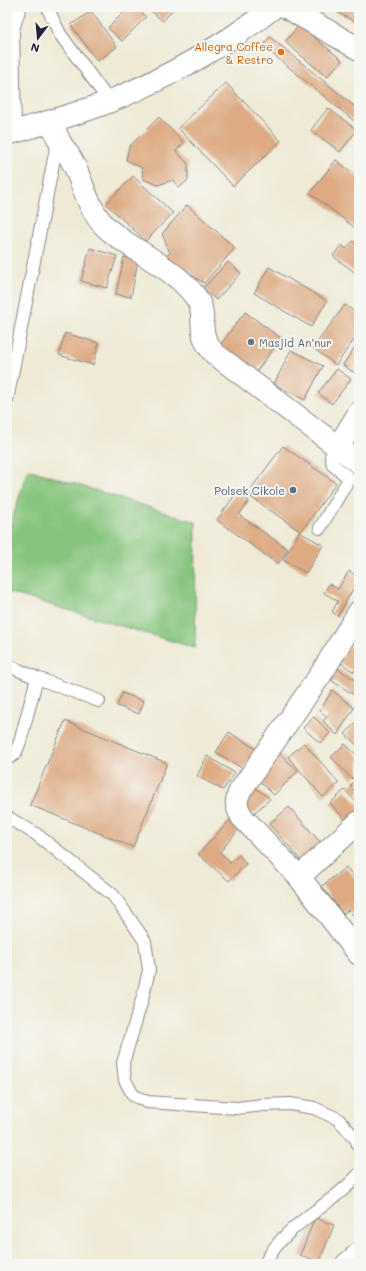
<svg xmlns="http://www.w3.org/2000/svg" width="366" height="1271" viewBox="0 0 366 1271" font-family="Mali,sans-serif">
  <rect width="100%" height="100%" fill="#f6f6f2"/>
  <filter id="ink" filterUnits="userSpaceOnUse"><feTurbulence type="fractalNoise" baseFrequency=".025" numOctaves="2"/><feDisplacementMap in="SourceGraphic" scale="8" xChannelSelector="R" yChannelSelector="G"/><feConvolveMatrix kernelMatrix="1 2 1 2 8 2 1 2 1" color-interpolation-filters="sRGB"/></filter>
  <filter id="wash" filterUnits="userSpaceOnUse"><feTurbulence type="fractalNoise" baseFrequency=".012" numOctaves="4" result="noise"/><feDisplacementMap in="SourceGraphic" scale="16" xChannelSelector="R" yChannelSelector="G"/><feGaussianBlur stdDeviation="0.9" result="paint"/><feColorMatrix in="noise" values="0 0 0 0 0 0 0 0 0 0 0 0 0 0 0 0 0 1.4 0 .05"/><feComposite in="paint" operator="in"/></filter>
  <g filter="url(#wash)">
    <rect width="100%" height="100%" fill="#efead5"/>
    <!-- green -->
    <path fill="#86c57d" stroke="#54745c" d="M28,469l168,53 -1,126 -188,-56v-57z"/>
    <g id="blocks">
      <!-- building -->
      <path fill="#ddaa83" d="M129,7h7l10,10 -24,24 -14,-13z
        M146,7h29l-12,14z
        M328,7h31v17z
        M91,11l26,36 -20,14 -26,-36z
        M299,25l43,35 -15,17 -42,-35z
        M270,37l89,73v15l-96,-79z
        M226,83l55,58 -48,45 -55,-58z
        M328,108l29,22 -17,22 -29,-22z
        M159,117l25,26 -8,8 12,13v16l-9,8 -6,-8 -15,5 -15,-6 -1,-11 -16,-8 3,-13z
        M336,160l23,18v53l-49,-38z
        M133,176l40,37 -27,28 -40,-37z
        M187,205l48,43 -31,35 -40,-25 6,-5 -8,-19z
        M353,241l6,4v26l-2,3 -24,-18 8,-11 5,4z
        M90,248l27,8 -10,32 -26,-7z
        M124,257l14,3 -7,37 -15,-3z
        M228,262l13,11 -25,27 -13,-12z
        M269,267l58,34 -16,26 -57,-34z
        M345,305l14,10v18l-23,32 -23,-17z
        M245,312l36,26 -25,34 -36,-27z
        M65,333l34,10 -6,22 -34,-10z
        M359,341v35l-16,-11z
        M291,350l32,16 -18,34 -31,-16z
        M337,369l14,10 -19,25 -14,-11z
        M283,446l53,37 -35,49 -54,-38z
        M237,492l12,9 -10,14 49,34 -10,15 -61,-44z
        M299,532l24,13 -17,28 -23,-13z
        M349,571l10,7 -21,38 -6,-4 6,-11 -14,-8 5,-9 9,5z
        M357,636l2,1v27l-5,8 -15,-10z
        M336,668l23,14v16l-27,-17z
        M332,690l22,18 -17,27 -14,-14 4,-4 -7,-6z
        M122,693l22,8 -5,13 -22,-8z
        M314,717l16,16 -10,10 -17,-15z
        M359,719v28l-14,-13z
        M65,721l102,42 -34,84 -103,-42z
        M229,732l27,17 -13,20 -27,-17z
        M304,743l35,40 -16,14 -35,-40z
        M345,744l14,13v15l-7,7 -21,-22z
        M277,751l21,20 -24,24 -21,-20z
        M207,756l28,17 -12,17 -26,-14z
        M359,777v18l-9,-9z
        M252,785l18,14 -17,15 -13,-13z
        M345,790l14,15v10l-10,9 -19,-21z
        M289,807l32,36 -20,17 -32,-36z
        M231,819l8,10 -19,23 10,11 9,-8 7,9 -17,17 -31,-27z
        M346,867l13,16v27l-6,5 -5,-5 -5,4 -21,-28z
        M315,1218l19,7 -15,37 -19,-7z"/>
    </g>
  </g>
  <g filter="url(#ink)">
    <use href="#blocks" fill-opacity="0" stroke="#888688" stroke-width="1"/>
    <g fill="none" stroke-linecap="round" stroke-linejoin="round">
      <defs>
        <path id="service" d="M49,7v4l11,23 49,67
          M15,132l-2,-102 7,-23
          M7,400l51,-262
          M320,528l27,-46 1,-5 -15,-12 -2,-9 7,-9
          M7,665l30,13 -17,64 -5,12 -8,5
          M37,678l62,23
          M7,817l29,17 77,61 32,46 4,29 -7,30 -19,63 2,17 8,15 14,7 90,6 26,-3 27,-1 24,4 24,11 18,20 3,8
          M265,1264c18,-40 67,-58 94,-90"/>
        <path id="minor" d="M286,7l73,42
          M54,121c1,5 1,12 4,17 3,8 9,14 13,21 13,24 16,52 38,71 26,22 65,38 86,66 15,19 -2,36 20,58l144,109
          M338,447l21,-34
          M359,612l-38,62 -81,117c-5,11 -4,15 2,26l57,60 60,77
          M299,877l60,-55
          M347,1264l12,-10"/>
        <path id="tertiary" d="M7,134c34,-10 68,-19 101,-32 59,-24 116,-56 166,-95"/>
      </defs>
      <!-- service casing -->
      <use href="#service" stroke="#888688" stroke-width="14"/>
      <!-- minor casing -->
      <use href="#minor" stroke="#888688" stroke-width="24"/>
      <!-- tertiary casing -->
      <use href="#tertiary" stroke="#888688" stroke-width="24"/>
      <!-- service -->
      <use href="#service" stroke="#fff" stroke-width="12"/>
      <!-- minor -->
      <use href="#minor" stroke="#fff" stroke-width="22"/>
      <!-- tertiary -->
      <use href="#tertiary" stroke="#fff" stroke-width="22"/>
    </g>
  </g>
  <!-- markers -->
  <circle fill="#e8710a" stroke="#f6f6f2" stroke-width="1.5" cx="281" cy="52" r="4"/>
  <circle fill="#6b7280" stroke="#f6f6f2" stroke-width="1.5" cx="251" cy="342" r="4"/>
  <circle fill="#5c6f8a" stroke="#f6f6f2" stroke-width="1.5" cx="293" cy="490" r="4"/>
  <g text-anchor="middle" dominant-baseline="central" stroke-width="4" stroke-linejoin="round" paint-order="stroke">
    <!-- food labels -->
    <g font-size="11" fill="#c56008" stroke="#f6f6f2" text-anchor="end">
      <text x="273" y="46">Allegra Coffee<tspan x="273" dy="13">&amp; Restro</tspan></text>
    </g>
    <!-- worship labels -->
    <g font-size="11" fill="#5b616d" stroke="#f6f6f2" text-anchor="start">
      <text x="259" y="342">Masjid An’nur</text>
    </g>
    <!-- service labels -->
    <g font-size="11" fill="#4e5e75" stroke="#f6f6f2" text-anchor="end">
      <text x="285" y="490">Polsek Cikole</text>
    </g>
  </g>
  <!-- margin -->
  <rect width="366" height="1271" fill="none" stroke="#f6f6f2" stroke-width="24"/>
  <!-- north arrow -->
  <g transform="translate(38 38) rotate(196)" stroke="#f6f6f2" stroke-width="3" paint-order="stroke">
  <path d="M0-3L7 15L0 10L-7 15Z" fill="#22223b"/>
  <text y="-6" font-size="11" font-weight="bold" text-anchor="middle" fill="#22223b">N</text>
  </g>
</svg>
